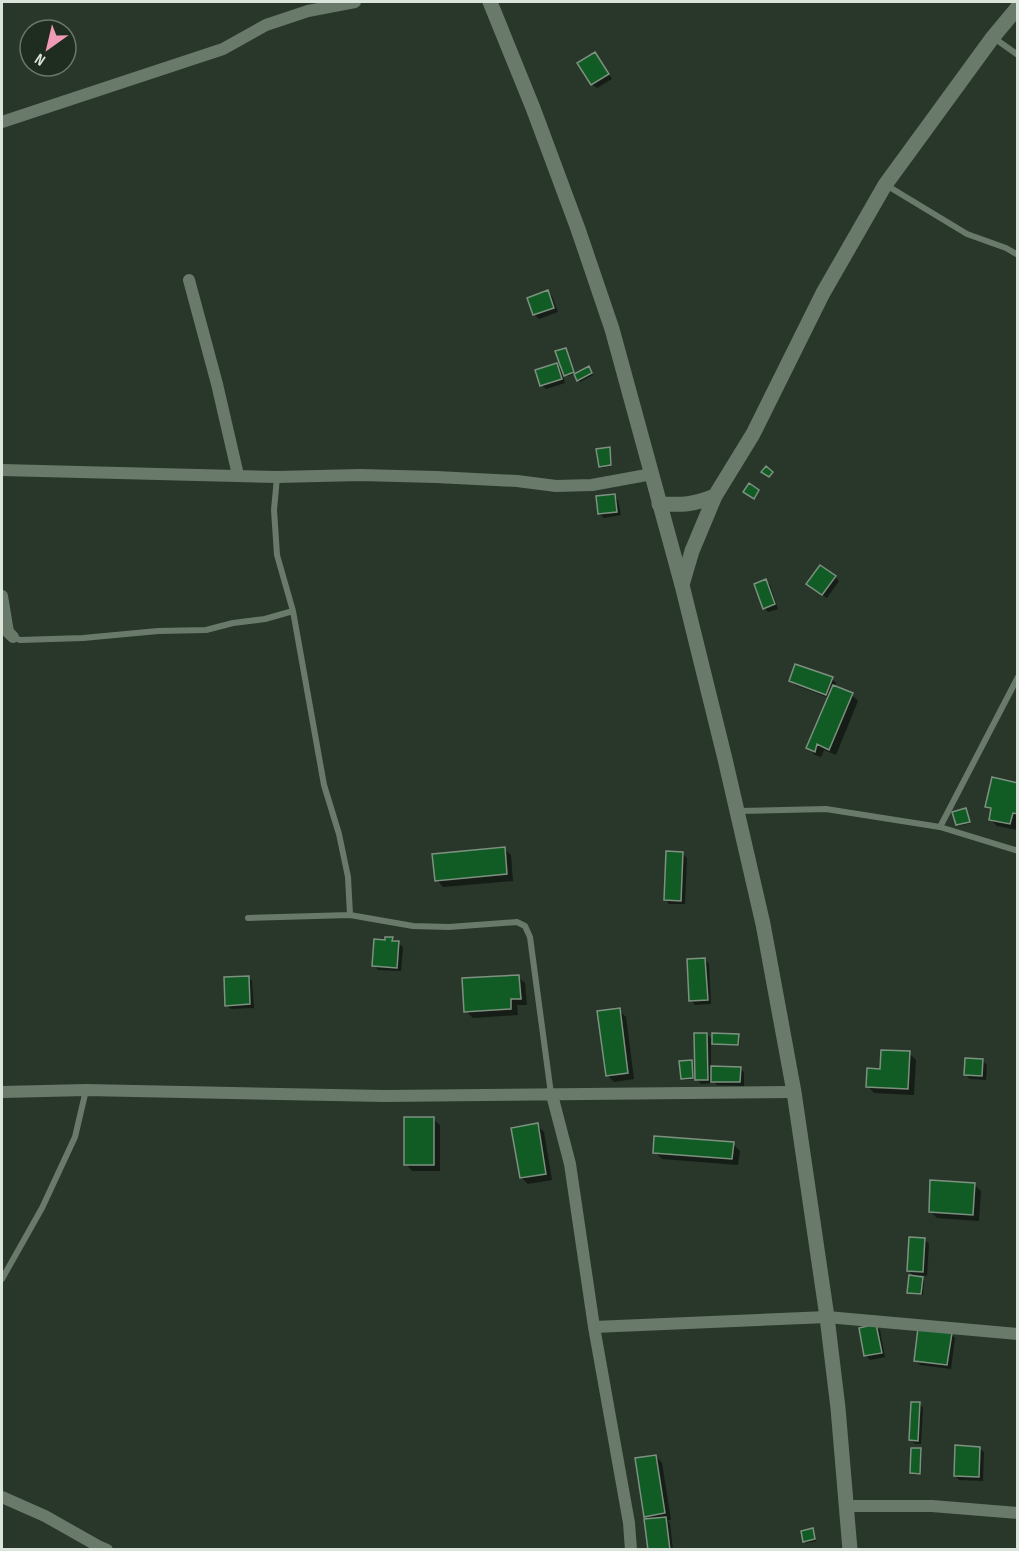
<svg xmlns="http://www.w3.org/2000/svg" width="1019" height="1551" viewBox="0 0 1019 1551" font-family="'Sofia Sans Condensed',sans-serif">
  <rect width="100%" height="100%" fill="#28372a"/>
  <!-- shadow -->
  <path fill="#0007" d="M595,54l4,4 13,21 -15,9 -5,-4z
    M548,292l4,4 6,16 -19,7 -5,-5z
    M565,349l10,25 -8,2 -5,-5 3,12 -19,6 -5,-4 16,-20 7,7z
    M590,370l3,5 -13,7 -4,-7z
    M609,449l2,2 1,15 -10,2 -2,-2z
    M614,496l4,4 3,15 -17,3 -5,-5z
    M835,577l4,4 -12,17 -15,-10z
    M766,581l4,4 8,24 -10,3 -4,-4z
    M832,679l4,4 -1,3 17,9 6,6 -22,54 -12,-5 -3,7 -6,-2 -7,-7 21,-50 -34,-13 -5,-4z
    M1018,785l-1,45 -20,-4 -7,-7 2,-8 -5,-5z
    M965,810l6,13 -12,3 -1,-1z
    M504,849l7,6 2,26 -70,6 -6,-7z
    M683,854l4,4 -2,46h-16l-4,-5z
    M392,938l11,9 -2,24 -23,-1 -4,-5 13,-23z
    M705,960l4,4 2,40 -16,1 -4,-5z
    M248,977l4,4 2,27 -23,1 -5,-4z
    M518,977l7,6 2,22h-10l1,10 -45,3 -7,-7z
    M619,1010l7,7 8,62 -20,3 -7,-7z
    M707,1034l7,7 24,-5 2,2 -1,8 -24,-1 -4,-4v26l29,1 4,4v14l-27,-1 -5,-5v3l-11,1 -5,-5 -12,1 -2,-2 9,-16 2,2 1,12h2z
    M909,1053l7,7 -2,35 -40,-2 -6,-7 14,-16z
    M982,1060l5,5 -1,15 -16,-1 -5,-5z
    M433,1119l7,6v46h-28l-6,-7z
    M537,1125l7,7 8,48 -24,4 -7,-7z
    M733,1144l7,7 -2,14 -76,-6 -7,-7z
    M975,1185l6,6 -2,30 -42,-3 -7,-7z
    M924,1239l5,5 -2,32 -8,-1 5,5 -1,15 -12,-1 -2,-2 7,-14 -7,-7z
    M875,1326l5,4 5,27 -15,3 -4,-5z
    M951,1334l4,4 -4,31 -31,-4 -4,-4z
    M919,1403l4,5 -2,36h-6l-4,-4z
    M979,1448l5,4 -1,29 -24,-1 -4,-5z
    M921,1450l1,1 -1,24h-7l-2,-2z
    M656,1456l6,7 9,57h-3l2,3 3,27h-24l1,-30 -5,-4z
    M812,1530l4,11 -10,2 -2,-2z"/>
  <!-- building -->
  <path fill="#115c25" stroke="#7e9080" stroke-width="1.5" d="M595,52l14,22 -18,11 -14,-22z
    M548,290l6,18 -21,7 -6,-17z
    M566,348l8,24 -10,4 -9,-25z
    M557,363l5,16 -22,7 -5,-16z
    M589,366l3,7 -15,8 -3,-7z
    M610,447l1,18 -12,2 -3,-18z
    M766,466l7,6 -4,5 -8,-5z
    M749,483l10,7 -5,9 -11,-7z
    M615,494l2,18 -19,2 -2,-18z
    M820,565l16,11 -14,19 -16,-11z
    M766,579l9,25 -12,5 -9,-25z
    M795,664l38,13 -7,18 -37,-14z
    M833,685l20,8 -24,57 -12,-6 -2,8 -9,-4z
    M992,777l26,6v31l-5,-1 -3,11 -21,-4 2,-12 -6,-1z
    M966,808l4,14 -14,3 -4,-13z
    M505,847l2,27 -72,7 -3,-27z
    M666,851l17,1 -2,49 -17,-1z
    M385,937h8l-1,4h7l-2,27 -25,-2 2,-27 11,1z
    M705,958l3,42 -19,1 -2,-42z
    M519,975l2,24h-10v10l-47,3 -2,-34z
    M249,976l1,28 -25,2 -1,-29z
    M620,1008l8,65 -22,3 -9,-65z
    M694,1033h13l1,47h-13z
    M712,1033l27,1 -1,11 -26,-1z
    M881,1050l29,1 -2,38 -42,-2 1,-19 13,1z
    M965,1058l18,1 -1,17 -18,-1z
    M692,1060l1,18 -12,1 -2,-18z
    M711,1066l30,1 -1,15h-29z
    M404,1117h30v48h-30z
    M538,1123l8,51 -26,4 -9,-50z
    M654,1136l80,6 -2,17 -79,-6z
    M930,1180l45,3 -2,32 -44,-3z
    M909,1237l16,1 -2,34 -16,-1z
    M909,1275l14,2 -2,17 -14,-1z
    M876,1324l6,29 -18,3 -5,-28z
    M918,1328l34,5 -5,32 -33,-4z
    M911,1402h9l-2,39 -9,-1z
    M955,1445l25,2 -1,30 -25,-1z
    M911,1448h10l-1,26 -10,-1z
    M656,1455l9,58 -21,4 -9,-59z
    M666,1517l4,33h-22l-4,-31z
    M813,1528l2,11 -12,3 -2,-11z"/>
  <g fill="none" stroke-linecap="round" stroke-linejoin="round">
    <!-- service -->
    <path stroke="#697a6a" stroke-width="6" d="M994,38l24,17
      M886,185l81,49 39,14 12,7
      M277,477l-3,33 3,45 16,56 31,174 15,49 9,43 2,38 63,11 36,1 68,-5 8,4 5,11 21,157
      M13,637l7,3 63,-2 75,-7 48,-1 27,-7 32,-4 28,-8
      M738,811l88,-2 114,18 78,24
      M940,827l78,-150
      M248,918l102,-3
      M2,1279l40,-71 33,-71 11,-47"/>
    <!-- minor -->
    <path stroke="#697a6a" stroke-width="12" d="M2,122l221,-73 43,-24 42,-14 47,-9
      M189,280l28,104 21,91
      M2,470l275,7 83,-2 76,2 81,4 39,5 36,-1 60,-11
      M2,596l6,36 5,5
      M2,1092l84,-2 298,6 410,-4
      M552,1095l18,69 24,163 35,196 2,27
      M594,1327l233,-10 191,17
      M2,1497l43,19 53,30 9,4
      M846,1506h86l86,7"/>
    <!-- tertiary -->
    <path stroke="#697a6a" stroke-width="15" d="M659,504c25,1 33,1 56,-8
      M682,585l10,-34 23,-55 38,-62 70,-141 62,-108 108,-148 25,-30"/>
    <!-- secondary -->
    <path stroke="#697a6a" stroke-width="15" d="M490,2l43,106 45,121 34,100 70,256 43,174 38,165 31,168 33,225 11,91 12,142"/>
  </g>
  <!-- border -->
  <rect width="1019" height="1551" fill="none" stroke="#dbe5dc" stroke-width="6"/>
  <!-- north arrow -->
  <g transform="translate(48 48) rotate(214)"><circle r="28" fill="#1e2d20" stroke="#6a776b" stroke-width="1.5"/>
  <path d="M0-4.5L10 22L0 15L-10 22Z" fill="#f09ab5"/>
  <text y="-9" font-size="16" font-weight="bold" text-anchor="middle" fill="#dbe5dc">N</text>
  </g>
</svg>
